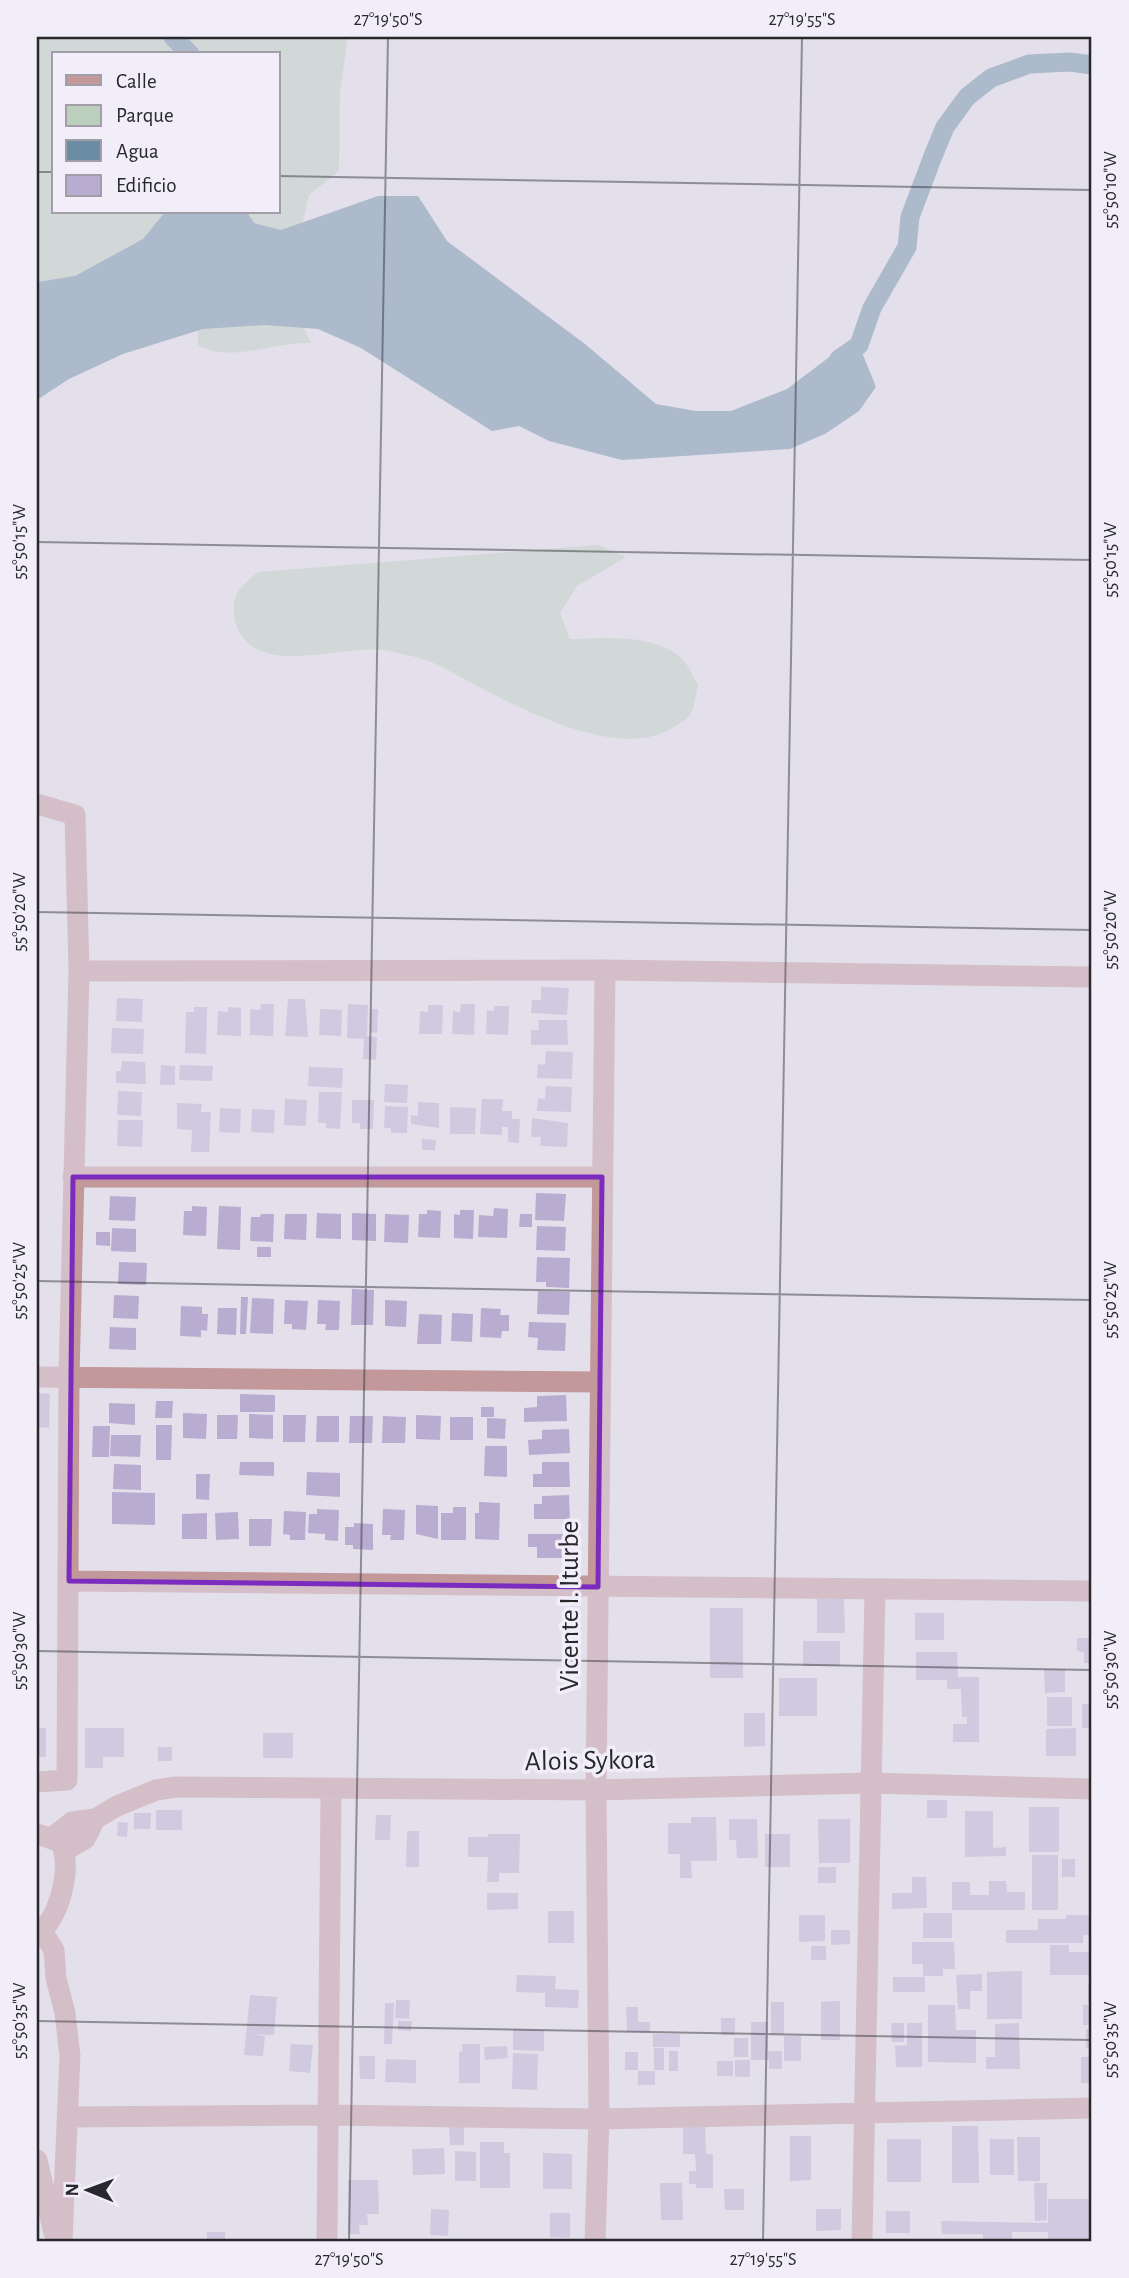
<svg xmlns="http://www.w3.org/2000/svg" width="1129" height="2278" viewBox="0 0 1129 2278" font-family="'Alegreya Sans',sans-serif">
  <rect width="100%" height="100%" fill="#e3e0ec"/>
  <!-- green -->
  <path fill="#bccfbe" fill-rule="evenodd" d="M37,37h311l-8,55 -1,79 -30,24 -23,98 25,50c-36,-2 -80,21 -113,2l-1,-32h-160zM54,54h224v158h-224z
    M598,545l28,12 -49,29 -17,27 10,26c33,-1 88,-6 113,21 6,6 10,17 15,24 -2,9 -3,24 -8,31 -2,4 -9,7 -13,10 -60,44 -180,-29 -237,-59 -15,-8 -34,-11 -51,-15 -37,-8 -110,21 -141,-8 -13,-12 -20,-35 -9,-53 4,-6 13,-13 19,-18z"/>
  <!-- water -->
  <path fill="#6b8da3" d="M378,196h40l29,45 138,103 71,60 40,7h35l56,-22 45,-34 27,-10 17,42 -17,24 -34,23 -35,15 -168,11 -73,-19 -30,-15 -27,5 -131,-83 -43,-19 -53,-4 -62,4 -80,25 -54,25 -32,21v-118l38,-6 68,-37 22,-27h82l7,11 27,7z"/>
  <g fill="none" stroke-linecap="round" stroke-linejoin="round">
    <!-- canal -->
    <path stroke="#6b8da3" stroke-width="19" d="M173,37l17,17
      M839,359l20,-14 13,-37 35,-61 3,-30 23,-61 12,-29 22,-30 24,-19 38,-14 41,-2 22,3"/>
  </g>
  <!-- building -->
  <path fill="#b8add0" d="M541,987l28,1 -2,27 -36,-2 1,-13h9z
    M117,998l26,1 -1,23 -26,-1z
    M288,999h17l3,38 -23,-1z
    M261,1004h13l-1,32 -23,-1v-26l10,1z
    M348,1004l20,1 -1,31 10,1 -1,23 -13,-1 1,-20 -17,-1z
    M461,1004h14l-1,31 -22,-1 1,-23 7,1z
    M428,1005h15l-1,29h-23l1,-23 8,1z
    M494,1006h15l-1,29 -22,-1 1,-24 7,1z
    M194,1007h13l-1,47 -21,-1 1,-41h8z
    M228,1007l13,1v28l-24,-1 1,-24 10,1z
    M320,1009l22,1 -1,26 -22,-1z
    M371,1009h7l-1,24 -7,-1z
    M538,1020h29l1,25h-37v-15h8z
    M112,1028l32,1 -1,25 -32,-1z
    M546,1051l27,1 -1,27 -35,-1 1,-14 7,1z
    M122,1061l23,1 1,22 -30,-1v-12h5z
    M161,1065l14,1v19h-15z
    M180,1065l33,1 -1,15 -33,-1z
    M309,1067l34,1 -1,20 -34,-2z
    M385,1084l23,1 -1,18 -23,-1z
    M546,1086l26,1 -1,25 -34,-1 1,-13 7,1z
    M118,1091l24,1 -1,24 -24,-1z
    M319,1092h23l-2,37 -14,-1v-5h-8z
    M285,1099l22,1 -1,26 -22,-1z
    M482,1099h21l-1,12h10v8h8l-1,24 -11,-1v-15h-6v8l-22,-1z
    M352,1100h22l-1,29h-13v-6h-8z
    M418,1102l21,1v25l-28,-4v-9l7,1z
    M177,1103l25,1 -1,8h10l-2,40h-18l1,-22 -15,-1z
    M385,1106l23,1 -1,26h-16v-5h-7z
    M450,1107l26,1 -1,26h-25z
    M220,1108l21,1 -1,24 -21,-1z
    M252,1109l23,1 -1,23 -23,-1z
    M532,1118l36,5 -1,24 -27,-1 1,-9h-10z
    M118,1120h25l-1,27 -25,-1z
    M422,1139l14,1 -1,10h-13z
    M536,1193l30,1 -2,27 -29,-1z
    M110,1196l26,1 -1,24 -26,-1z
    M192,1206l15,1 -1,29 -23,-1 1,-24h8z
    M219,1206l22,1 -1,43 -23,-1z
    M494,1208l14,1 -1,29 -29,-1 1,-22 14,1z
    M427,1210l14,1 -1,27 -22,-1 1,-23h8z
    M460,1210h14l-1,29 -19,-1v-24l6,1z
    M317,1213l24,1v25l-25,-1z
    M352,1213l24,1v27l-24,-1z
    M261,1214h13l-1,28 -23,-1 1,-24h9z
    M285,1214h22l-1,26 -22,-1z
    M385,1214l24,1 -1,28 -24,-1z
    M520,1214h12v13h-13z
    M537,1226l29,1 -1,24 -29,-1z
    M112,1228l24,1v23l-25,-1z
    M96,1232h14v14l-14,-1z
    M257,1247h14v10h-14z
    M537,1257l33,1 -1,30 -23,-1v-5h-10z
    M119,1262l28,1 -1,22 -28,-1z
    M352,1289l22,1 -1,35h-22z
    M538,1291l32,1 -1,23 -32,-1z
    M114,1295l25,1 -1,23 -25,-1z
    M241,1297h7l-2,37h-6z
    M252,1298l22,1 -1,35 -23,-1z
    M285,1300l23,1 -2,29 -14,-1v-5h-8z
    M318,1300l22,1 -1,29h-14l1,-6h-9z
    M385,1300l22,1 -1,26 -21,-1z
    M181,1306l21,1v7h6l-1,17 -6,-1v7l-21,-1z
    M218,1308h19l-1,27 -19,-1z
    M481,1308l20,1 -1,6h9v16h-7l-1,7 -21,-1z
    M452,1313l21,1 -1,28 -21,-1z
    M419,1314l23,1 -1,29h-24z
    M529,1322l37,1 -1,28 -28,-1 1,-12 -10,-1z
    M110,1327l26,1v22l-27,-1z
    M37,1393l13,1 -1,34 -12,-1z
    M240,1394l35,1v17h-35z
    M566,1395l1,26 -43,1v-14l13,-1v-11z
    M156,1401h17l-1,17h-17z
    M109,1403l26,1v21l-26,-2z
    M481,1407h13v10h-13z
    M183,1413l24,1 -1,25 -23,-1z
    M249,1414l24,1v24l-24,-1z
    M217,1415h21l-1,24h-20z
    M283,1415h23l-1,27h-22z
    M416,1415l25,1 -1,24 -24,-1z
    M317,1416h22v26h-23z
    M350,1416h23l-1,27h-23z
    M383,1416l23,1 -1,26h-23z
    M450,1417h23v23h-23z
    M487,1418l19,1 -1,20 -18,-1z
    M156,1425h16l-1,35h-15z
    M93,1426h17l-1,31h-17z
    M569,1429l1,24 -41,2 -1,-15 14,-1v-9z
    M111,1435h30l-1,22 -30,-1z
    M485,1446h22v31l-23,-1z
    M240,1462h34v14l-35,-1z
    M542,1462h27l1,25h-37v-13h9z
    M114,1464l27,1v25l-28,-1z
    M307,1472l33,1v24l-34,-2z
    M196,1474h14l-1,26 -13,-1z
    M112,1492l43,1v32l-43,-1z
    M569,1495l1,24h-36v-15h8v-8z
    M479,1502l21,1 -1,37 -24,-1v-26h4z
    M416,1505l22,1v33l-22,-5z
    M453,1507h13v33h-25v-27h12z
    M317,1509l22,1 -1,31 -13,-1v-6l-17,-1 1,-19h8z
    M383,1509l22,1 -1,30h-14l1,-5h-9z
    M284,1511l22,1 -1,28h-15v-5l-7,-1z
    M238,1512l1,27 -23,1 -1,-27z
    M207,1513v26h-25v-25z
    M249,1519h23l-1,27h-22z
    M354,1523l19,1v26l-20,-1v-4h-8v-18h9z
    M528,1534h35v24h-26v-11h-9z
    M817,1599h27l1,34h-28z
    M710,1608h33v70h-33z
    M915,1613h29v27h-29z
    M37,1625h3l-1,38h-2z
    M1077,1638h15v25h-8v-11l-7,-1z
    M803,1641h37v25h-37z
    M916,1652h41l1,25h21v65h-26v-18h14v-7h-5l-1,-28h-14v-9h-31z
    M1044,1669h21v23l-20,1z
    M779,1678h38v38h-38z
    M1047,1697h25v29h-25z
    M1082,1704h10v24h-10z
    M744,1713h21v33l-21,1z
    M37,1728h9v29h-9z
    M85,1728h39v29h-21v11h-18z
    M1076,1728v28h-30v-27z
    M263,1733h30v25h-30z
    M158,1747h14v14h-14z
    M927,1800h20v18h-20z
    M1089,1805h3v40h-2z
    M1029,1807h30v45h-30z
    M156,1810h26v20h-26z
    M965,1811h28v37l13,-1v9l-41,1z
    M134,1813h17l-1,16h-16z
    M376,1815h15l-1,25h-15z
    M691,1817h25l1,44h-26l1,17h-12v-24h-12v-31h23z
    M729,1819h28l1,39h-21l-1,-18h-7z
    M818,1819h32v44h-31z
    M118,1822l10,1 -1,14 -10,-1z
    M407,1831h12v36h-13z
    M488,1834h32l-1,39h-20v9h-12l1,-25h-20v-20h20z
    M765,1834h25v33h-25z
    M1032,1855h26v55h-26z
    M1062,1859h13v18h-13z
    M818,1867h18v16h-18z
    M912,1877h14l1,31 -35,1v-16h20z
    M989,1881h17l1,11h18v18h-73v-28h18v13h19z
    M487,1893h31v16l-31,1z
    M548,1911h26v32h-26z
    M923,1913h29v25h-29z
    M799,1915h26v26l-26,1z
    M1066,1915h24v20h-7v8h-77v-13h32v-11h28z
    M831,1930h19v14l-19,1z
    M912,1942h42l1,27h-12v7h-20v-12h-11z
    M1050,1945h19v7h23v23h-42z
    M811,1946h15v14h-15z
    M1022,1971v48h-35v-47z
    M982,1974v17h-12v18h-12l-2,-34z
    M517,1975l39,1 -1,13 24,1 -1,18 -33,-1v-14l-29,-1z
    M893,1977h32v15h-32z
    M1088,1984h4v18h-4z
    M250,1995l27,2 -3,38 -23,-1 14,2 -2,20 -19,-1z
    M396,2000h14l-1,19 -14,-1z
    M840,2001v39h-19v-38z
    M771,2002h13v32h-13z
    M385,2003h9l-2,41h-8z
    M928,2005h27l1,25h20v33l-48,-1z
    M1083,2005h9v20h-9z
    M626,2007h12v15h12v10h-23z
    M721,2018h14v17h-14z
    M398,2021h14l-1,10 -13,-1z
    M751,2022h17v29h14v18h-13v-9h-18z
    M891,2023h13v19h-12z
    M907,2023h15v44h-26l-1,-21 12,-1z
    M1019,2023l1,46h-34v-12h9v-33z
    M513,2029l31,1v21l-31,-1z
    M1086,2029h6v19h-6z
    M653,2034h27v13h-27z
    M784,2036h17v25h-17z
    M734,2038h14v19h-14z
    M291,2044l22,1 -3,28 -21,-2z
    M462,2044h18v39h-21v-32l3,1z
    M507,2046l1,12 -23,2 -1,-13z
    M654,2048h10v22h-10z
    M669,2051h9v20h-9z
    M625,2052h13v18h-13z
    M513,2053l25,1 -1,36 -25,-1z
    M359,2056h16v23h-15z
    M1081,2057h11v26h-11z
    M386,2059l30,1v23l-31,-1z
    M735,2060h15v17h-15z
    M717,2061h16v15h-16z
    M638,2071h17v14h-17z
    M683,2124h22l1,30h7v34h-17v-4h-7v-13h7l-1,-17h-12z
    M952,2126h26l1,57h-27z
    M449,2127h15v18h-14z
    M790,2136h21v44l-21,1z
    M1017,2137h23v44h-22z
    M887,2139h34v43h-34z
    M990,2139h24v36h-24z
    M480,2142h24v11h6v35h-30z
    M444,2148l1,26 -32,1 -1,-26z
    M455,2151l21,1v29h-21z
    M543,2153l29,1v35h-29z
    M348,2180h30l1,34h-12l1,11h-9l1,9h-12z
    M660,2183h22l1,37h-22z
    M1034,2183h13v37l-12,1z
    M724,2189h20v21h-19z
    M1048,2199h42l1,42h-43v-9h-36v9h-29v-7h-41l-1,-13 107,2z
    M431,2209l18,1 -1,26 -18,-1z
    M816,2209h25v21l-25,1z
    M886,2211h24v22h-24z
    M550,2213h20v25l-20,-1z
    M207,2232h18v9h-18z"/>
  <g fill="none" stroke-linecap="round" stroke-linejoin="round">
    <!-- minor -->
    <path stroke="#c2989b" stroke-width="21" d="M37,804l38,11 4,156 -10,406 -2,403 -30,2
      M79,971l526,-1 487,7
      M73,1177h529
      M37,1377l563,5
      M69,1581l1023,10
      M37,1834l24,8c11,28 -1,75 -24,93
      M53,1837l19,-15 23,-3 22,-13 39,-16 20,-3 420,3 274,-7 222,6
      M64,1851l21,-12 10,-20
      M42,1931l12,19 2,28 9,35 5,43 -8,185
      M68,2117l260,-2 271,4 493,-11
      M37,2160l17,73
      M327,2241l4,-452
      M595,2241l4,-122 -3,-329 9,-820
      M862,2241l13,-651"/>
  </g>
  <!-- marked area -->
  <path d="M0 0H1129V2278H0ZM73,1177h529l-4,410 -529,-6z" fill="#e3e0ec" fill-opacity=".55" fill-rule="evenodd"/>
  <path fill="none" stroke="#7b2cbf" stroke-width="5" stroke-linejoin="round" d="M73,1177h529l-4,410 -529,-6z"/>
  <!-- ticks -->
  <path fill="none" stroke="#28272b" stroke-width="2" stroke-opacity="0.45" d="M37,172h17M278,176l814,14M37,542l1055,18M37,912l1055,18M37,1281l1055,19M37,1651l1055,19M37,2021l1055,19M349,2241l39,-2204M763,2241l39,-2204"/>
  <g text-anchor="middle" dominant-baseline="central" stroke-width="7" stroke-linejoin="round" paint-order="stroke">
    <!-- street labels -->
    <g font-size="28" fill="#28272b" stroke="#f1edf9">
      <text transform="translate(570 1606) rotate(-90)">Vicente I. Iturbe</text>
      <text transform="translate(590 1761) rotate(-1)">Alois Sykora</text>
    </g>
  </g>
  <!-- border -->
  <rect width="1129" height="2278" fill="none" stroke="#f1edf9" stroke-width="77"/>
  <!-- legend -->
  <rect x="52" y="52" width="228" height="161" fill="#f1edf9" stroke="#a19ea7" stroke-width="2"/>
  <rect x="66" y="75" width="35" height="10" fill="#c2989b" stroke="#a19ea7" stroke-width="2"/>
  <text x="116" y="88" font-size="21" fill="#28272b">Calle</text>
  <rect x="66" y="105" width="35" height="21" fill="#bccfbe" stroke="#a19ea7" stroke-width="2"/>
  <text x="116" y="122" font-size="21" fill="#28272b">Parque</text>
  <rect x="66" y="140" width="35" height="21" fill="#6b8da3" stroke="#a19ea7" stroke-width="2"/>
  <text x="116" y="158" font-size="21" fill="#28272b">Agua</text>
  <rect x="66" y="175" width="35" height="21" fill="#b8add0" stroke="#a19ea7" stroke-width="2"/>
  <text x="116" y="192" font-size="21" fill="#28272b">Edificio</text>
  <!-- north arrow -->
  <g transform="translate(88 2190) rotate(271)" stroke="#f1edf9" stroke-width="5" paint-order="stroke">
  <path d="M0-5L12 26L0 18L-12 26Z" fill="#28272b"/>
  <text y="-10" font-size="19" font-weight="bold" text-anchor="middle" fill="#28272b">N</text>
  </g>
  <rect x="38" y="38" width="1052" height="2202" fill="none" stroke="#28272b" stroke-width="2.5"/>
  <g font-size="18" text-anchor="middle" fill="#28272b">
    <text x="388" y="25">27°19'50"S</text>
    <text x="802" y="25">27°19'55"S</text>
    <text transform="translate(1110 190) rotate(-90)" y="6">55°50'10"W</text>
    <text transform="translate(19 542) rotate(-90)" y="6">55°50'15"W</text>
    <text transform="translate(1110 560) rotate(-90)" y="6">55°50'15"W</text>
    <text transform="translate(19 912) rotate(-90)" y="6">55°50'20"W</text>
    <text transform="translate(1110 930) rotate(-90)" y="6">55°50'20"W</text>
    <text transform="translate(19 1281) rotate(-90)" y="6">55°50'25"W</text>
    <text transform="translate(1110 1300) rotate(-90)" y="6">55°50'25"W</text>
    <text transform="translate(19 1651) rotate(-90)" y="6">55°50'30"W</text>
    <text transform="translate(1110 1670) rotate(-90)" y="6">55°50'30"W</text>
    <text transform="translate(19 2021) rotate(-90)" y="6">55°50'35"W</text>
    <text transform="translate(1110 2040) rotate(-90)" y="6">55°50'35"W</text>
    <text x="349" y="2265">27°19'50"S</text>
    <text x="763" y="2265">27°19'55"S</text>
  </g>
</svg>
